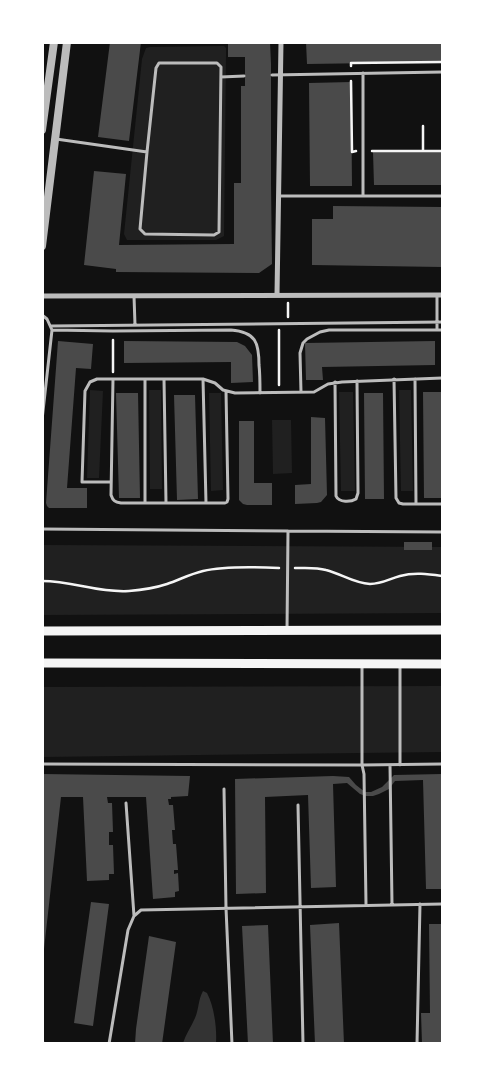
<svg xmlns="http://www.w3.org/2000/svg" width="485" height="1086" viewBox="0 0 485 1086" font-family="Lato,sans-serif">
  <rect width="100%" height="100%" fill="#111"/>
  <!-- green -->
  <path fill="#202020" d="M224,46l2,2v8l-2,180 -8,4h-89l-3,-6 18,-175 4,-11 4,-1z
    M90,390l13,1 -4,87h-12z
    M149,390h12l1,99h-12z
    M399,390h12l2,101h-12z
    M339,392h14l2,99h-14z
    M209,393h12l2,97 -12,1z
    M272,420h19l1,53 -19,1z
    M43,545l399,2v66l-399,2z
    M442,686v66l-399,5 -1,-70z"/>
  <!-- water -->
  <path fill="#333" d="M203,991l4,2c7,13 10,35 9,50h-33c3,-9 8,-16 12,-25 4,-9 3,-18 8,-27z"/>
  <!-- building -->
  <path fill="#4a4a4a" d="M110,42h31l-12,99 -31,-4z
    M228,42h42l1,22v119l1,81 -13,9 -143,-1v-3l-32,-4 10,-94 32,3 -7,71 115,-1v-61h7v-97h4v-29h-17z
    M306,42h136v20l-135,2z
    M351,82l1,104h-42l-1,-103z
    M373,152h69v33h-68z
    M333,206l109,1v60l-130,-2v-46h21z
    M58,341l35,3 -2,25 -15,-1 -9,120h20v20h-38l-2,-2 -1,-3z
    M124,341l113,1 8,4 7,9 1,27 -22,1v-21l-107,1z
    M435,341v24l-113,2 1,13h-17l-1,-37z
    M423,392h19v106h-18z
    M116,393h22l2,105h-21z
    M364,393h19l1,106h-19z
    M174,395h21l3,104 -21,1z
    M311,417l14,1 2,77 -6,7 -4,1 -22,1v-19l16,-1z
    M239,421h15v62h18v22h-25l-4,-1 -4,-4z
    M404,542h28v8h-28z
    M42,774l148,2 -2,20 -17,1v2h-3l1,6h4l2,25h-3l1,14h3l2,26h-4v4l4,-1 1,18 -4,1v5l-22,2 -7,-102h-39l1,6h4l1,29h-4v13h4l1,29h-5v6l-22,1 -4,-84h-22l-17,152h-2z
    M442,774v115h-16l-3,-109 -28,1 -6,8 -10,5 -6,2h-7l-6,-2 -13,-11 -14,1 3,103 -25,1 -3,-93 -43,2 1,96 -30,1 -1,-115 98,-3 16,1 7,8 9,7h6l11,-5 12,-12z
    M91,902l18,2 -16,122 -19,-3z
    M339,923l5,121h-29l-5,-119z
    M429,924h13v120h-20l-1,-31h9z
    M268,925l5,119h-25l-6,-118z
    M149,936l27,6 -14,102h-27l1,-15z"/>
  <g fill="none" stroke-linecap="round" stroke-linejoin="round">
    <!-- path -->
    <path stroke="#f5f5f5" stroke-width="2.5" d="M351,66v-3l91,-1
      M351,81l1,71 4,-1
      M423,126v25
      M372,151h70
      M288,317v-14
      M279,330v55
      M113,372v-32
      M295,568c10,0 21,-1 31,2 16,4 27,13 44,14 12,0 19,-5 30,-8 14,-4 28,-2 42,0
      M42,581c31,0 57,12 87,10 13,-1 26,-3 38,-7 12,-4 23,-10 36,-13 21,-5 54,-4 76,-3"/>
    <!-- service -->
    <path stroke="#bcbcbc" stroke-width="3" d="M363,73v123
      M272,75l170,-3
      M221,77l23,-1
      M56,139l91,13 -7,77 5,5 69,1 5,-3 2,-165 -4,-4h-58l-3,5 -9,84
      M279,196h163
      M134,296l1,29
      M42,315l5,4 5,11 -10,90
      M51,326l391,-4
      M52,330l61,1 118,-1c25,2 28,13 28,35 1,9 1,19 1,28
      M437,330v-35
      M113,379l-2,116c2,6 4,7 10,8h104l2,-1 1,-3 -2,-108
      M164,379l2,124
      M203,379l3,124
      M394,379l2,119 3,5 4,1h39
      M415,379l1,125
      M145,380v123
      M335,382l1,114c3,7 15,6 20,3l2,-6 -1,-112
      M301,392l-1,-39 3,-10 4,-4 13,-7 9,-2h113
      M111,482h-29l3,-91 5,-9 7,-3h106l12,4 8,7 12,3 79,-1 14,-8 14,-2 100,-4
      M42,529l246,2 -1,99
      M288,531l154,1
      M362,664v101l2,9 2,130
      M400,666v99
      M42,764l320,1 80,-1
      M390,765l2,139
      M224,789l2,119 6,136
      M126,803l8,113
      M298,805l5,239
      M42,1043l6,1
      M109,1044l19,-114 6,-14 7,-6 301,-6
      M417,1044l3,-140"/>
    <!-- minor -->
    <path stroke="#bcbcbc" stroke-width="5" d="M277,295l4,-253
      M42,296l400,-1"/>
    <!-- tertiary -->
    <path stroke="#bcbcbc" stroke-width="8" d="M42,130l12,-88
      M42,246l25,-204"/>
    <!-- secondary -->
    <path stroke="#f5f5f5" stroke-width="9" d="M42,631l400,-1
      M42,663l400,1"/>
  </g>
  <!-- border -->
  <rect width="485" height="1086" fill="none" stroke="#ffffff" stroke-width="88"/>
</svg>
